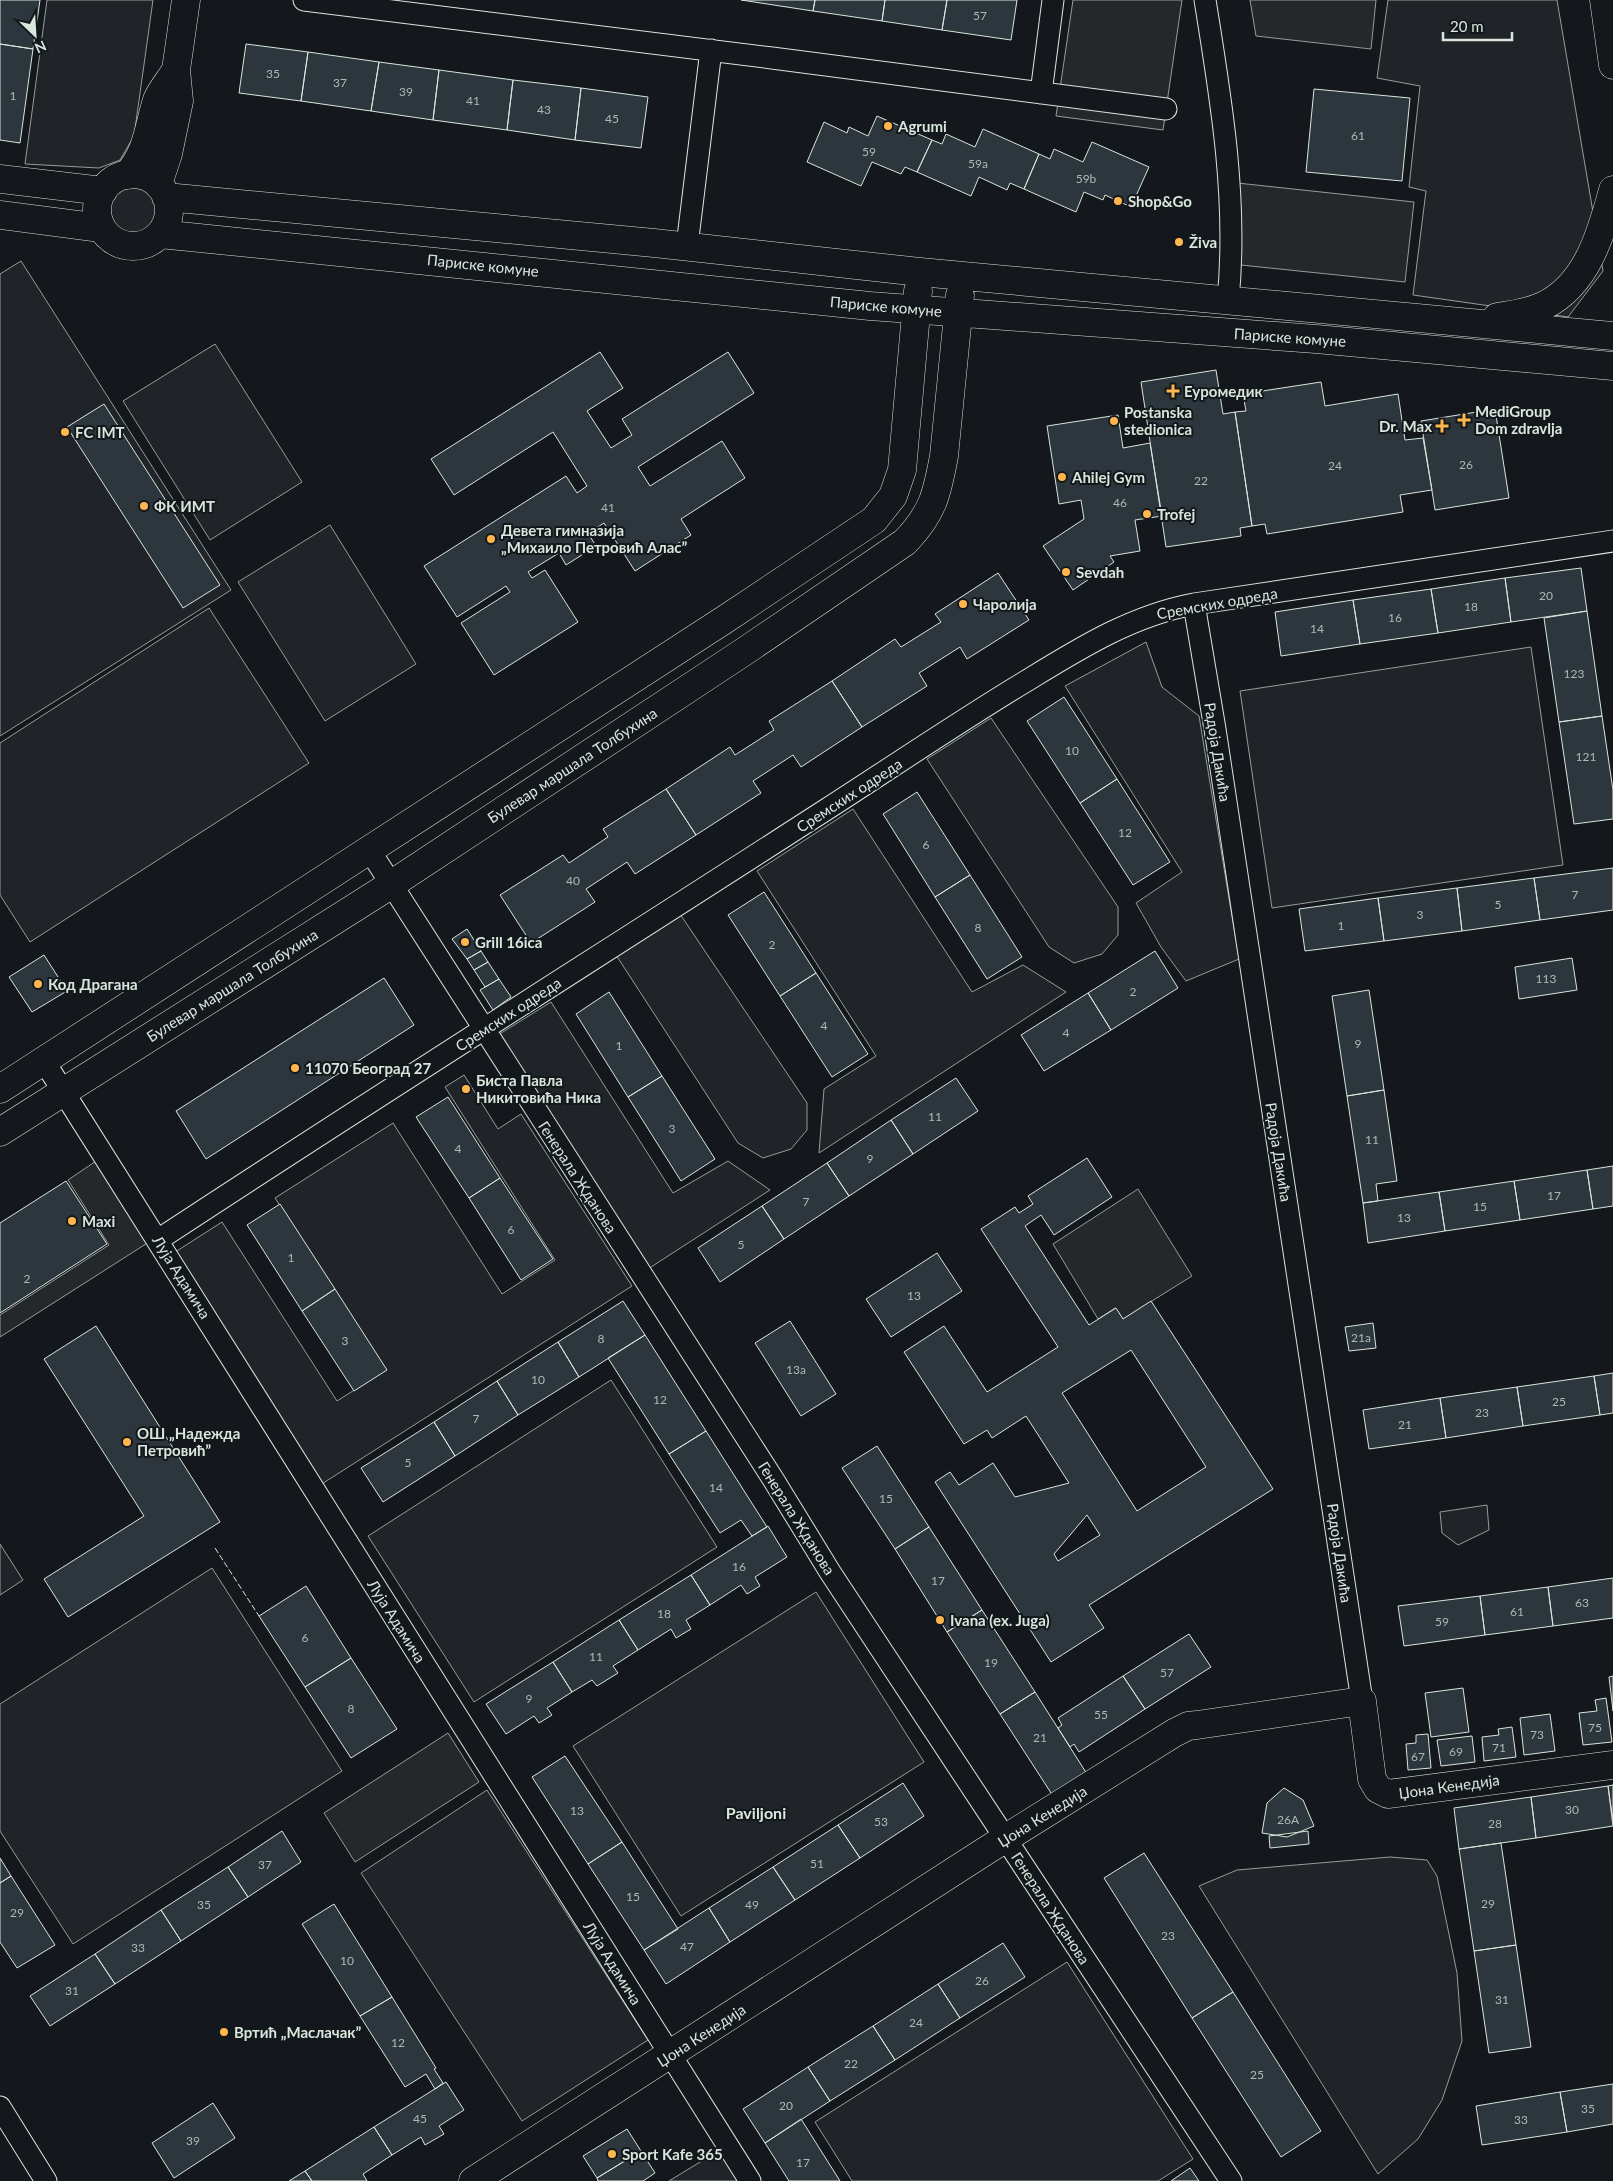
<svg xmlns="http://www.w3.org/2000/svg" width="1613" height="2181" viewBox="0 0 1613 2181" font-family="Lato,sans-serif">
  <rect width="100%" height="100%" fill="#14181c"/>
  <!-- green -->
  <path fill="#202428" stroke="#939e99" d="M47,0h106l-19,136 -14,24 -21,8 -74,-4z
    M1388,0h169l46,271 -35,46 -155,-22 13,-104 -17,-4 11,-101 -43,-8z
    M104 210a28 28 0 1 1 56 0a28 28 0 1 1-56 0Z
    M21,261l210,329 -231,146v-462z
    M215,344l87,138 -92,58 -87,-139z
    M330,525l86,139 -91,57 -87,-139z
    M209,608l100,155 -279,179 -30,-47v-152z
    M1146,642l16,45 37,29 40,243 -53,22 -25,-34 -25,-44 46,-31 -117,-186z
    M1531,647l32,218 -291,43 -32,-217z
    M991,718l127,189v28l-16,19 -28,9 -25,-16 -122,-188z
    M853,809l119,183 51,-27 43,27 -247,161 5,-64 52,-33 -119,-185z
    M680,914l127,189v27l-16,19 -28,9 -25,-15 -122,-188z
    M551,1002l122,191 55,-32 42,29 -122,79 -150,-234z
    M464,1075l34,54 23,-15 111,172 -315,201 -148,-231 53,-34 115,179 49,-31 -111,-172 118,-75 109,171 53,-34 -110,-173z
    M611,1380l106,167 -243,155 -106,-166z
    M1487,1505l2,25 -31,15 -16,-12 -2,-21z
    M0,1544l23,36 -23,15z
    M212,1568l130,203 -269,173 -73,-113v-127z
    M816,1592l108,170 -243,154 -108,-170z
    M487,1790l161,250 -126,81 -161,-248z
    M1390,1857l37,3 10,16 20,97 5,68 -20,59 -24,39 -40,35 -179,-288 38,-16z
    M1067,1962l126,197 -35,22h-306l-37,-59z
    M723,2148l20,33h-74z"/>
  <!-- parking -->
  <path fill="#24282b" stroke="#939e99" d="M1073,0h109l-19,130 -107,-14z
    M1250,0h126l-5,49 -115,-13z
    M1228,182l186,20 -9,80 -174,-18z
    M96,1161l53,81 -149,95v-22l109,-70 -41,-65z
    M1138,1189l54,87 -69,43 -8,-11 -17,11 -45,-75z
    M448,1733l31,49 -124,80 -31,-49z"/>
  <!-- building -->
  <path fill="#2c363c" stroke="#d8e6dc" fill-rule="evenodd" d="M0,0h40l-7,49 -33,-5z
    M741,0h74l-2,11z
    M815,0h70l-3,21 -69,-10z
    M885,0h62l-5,30 -60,-9z
    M947,0h70l-6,40 -69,-10z
    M0,44l33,5 -13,94 -20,-3z
    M246,44l62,8 -7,49 -62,-8z
    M308,52l71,10 -8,49 -70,-10z
    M379,62l60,8 -6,50 -62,-9z
    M439,70l74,10 -6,50 -74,-10z
    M513,80l68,8 -6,52 -68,-10z
    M581,88l67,9 -7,51 -66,-8z
    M1314,89l96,9 -8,83 -96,-9z
    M877,116l55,24 -15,32 -12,-5 -4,7 -29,-12 -11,24 -54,-24 17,-40 23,11 2,-6 19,9z
    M983,129l56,25 -15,35 -14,-6 -3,7 -28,-13 -8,19 -54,-24 15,-32 10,4 4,-10 29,13z
    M1092,142l57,25 -18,40 -26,-12 -2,5 -19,-8 -8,20 -52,-23 15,-35 11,5 4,-10 29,13z
    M600,352l23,36 -36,23 24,37 21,-13 -10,-16 106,-67 26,41 -116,74 12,19 72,-45 23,37 -64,41 10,16 -56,36 -31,-48 -16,10 8,13 -30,19 -7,-12 -31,19 4,6 13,-8 33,52 -84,53 -33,-52 49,-31 -4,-6 -49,31 -33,-51 142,-90 11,17 10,-7 -34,-54 -99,63 -23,-36z
    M1216,370l7,44 12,-2 17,114 -12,2 1,8 -75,11 -25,-165z
    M1321,382l4,24 73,-12 7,46 18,-2 9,52 -32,5 3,17 -136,22 -2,-10 -13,2 -17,-114 11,-1 -3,-17z
    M104,404l116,181 -37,23 -116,-181z
    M1495,409l14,89 -74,12 -14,-89z
    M1118,415l5,33 27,-5 12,73 -27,4 5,31 -30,5 4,6 -41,28 -30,-44 41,-27 -3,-19 -22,4 -12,-78z
    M1581,568l6,43 -76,11 -6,-44z
    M998,573l31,47 -62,39 -7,-12 -41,26 8,13 -65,41 -30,-46 63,-42 6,8 40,-25 -6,-8z
    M1505,578l6,44 -73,11 -7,-44z
    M1431,589l7,44 -78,11 -7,-44z
    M1353,600l7,44 -79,12 -6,-44z
    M1587,611l15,105 -43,6 -15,-104z
    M832,681l30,46 -61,40 -8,-12 -40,26 8,12 -65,42 -30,-46 64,-42 5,8 39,-25 -5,-9z
    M1064,697l53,82 -37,24 -53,-82z
    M1602,716l11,74v29l-39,5 -15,-102z
    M1117,779l53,83 -37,23 -53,-82z
    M666,789l30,46 -61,39 -8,-12 -41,27 9,13 -64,41 -31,-48 63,-40 6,8 39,-26 -5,-8z
    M917,792l53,83 -35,22 -52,-83z
    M1613,868v42l-73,10 -6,-42z
    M970,875l52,82 -35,22 -52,-82z
    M1534,878l6,42 -78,11 -5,-43z
    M1457,888l5,43 -78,10 -6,-43z
    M764,892l52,81 -36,23 -52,-81z
    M1378,898l6,43 -79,10 -6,-42z
    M467,929l14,22 -14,8 -15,-20z
    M481,951l7,11 -14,8 -7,-11z
    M1155,951l23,37 -67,42 -23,-37z
    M44,955l23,36 -35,21 -23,-35z
    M1572,958l5,32 -58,9 -4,-32z
    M488,962l11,17 -14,8 -11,-17z
    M816,973l52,81 -36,23 -52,-81z
    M384,978l30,47 -208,134 -30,-48z
    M499,979l12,18 -18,13 -13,-20z
    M1369,990l15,100 -37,6 -15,-100z
    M609,992l53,84 -34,21 -52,-83z
    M1088,993l23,37 -67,41 -23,-36z
    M662,1076l53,83 -34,22 -53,-84z
    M956,1078l22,33 -65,43 -22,-34z
    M1384,1090l13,91 -21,3 2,17 -15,2 -16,-107z
    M448,1097l52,81 -31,20 -53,-81z
    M891,1120l22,34 -64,42 -22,-33z
    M1087,1158l25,39 -58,38 -13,-20 -16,11 64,99 27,-17 7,11 28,-18 122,188 -184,116 15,23 -53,34 -116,-180 15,-10 9,13 34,-22 22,34 54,-14 -43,-67 -34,22 -5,-8 -23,14 -60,-92 40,-26 43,66 71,-45 -77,-118 34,-22 4,6 14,-9 -5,-8zM1131,1350l75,117 -69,44 -75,-118zM1087,1515l13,20 -42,26 -4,-7z
    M827,1163l22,33 -65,43 -22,-33z
    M1613,1166v40l-20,3 -6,-39z
    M1587,1170l6,39 -73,11 -6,-39z
    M500,1178l53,81 -32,21 -52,-82z
    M66,1181l41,63 -107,69v-90z
    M1514,1181l6,39 -75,11 -6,-39z
    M1439,1192l6,39 -77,12 -5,-40z
    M280,1204l55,85 -33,22 -55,-86z
    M762,1206l22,33 -64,43 -22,-34z
    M937,1253l25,38 -71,46 -25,-38z
    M335,1289l52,81 -33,21 -52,-80z
    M623,1301l22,34 -66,42 -21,-35z
    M790,1321l46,73 -35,22 -46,-73z
    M1373,1323l3,25 -27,3 -4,-24z
    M96,1326l124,196 -152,95 -24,-38 100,-63 -100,-157z
    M645,1335l61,96 -37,23 -61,-96z
    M558,1342l21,35 -61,38 -21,-34z
    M1613,1373v40l-13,2 -6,-39z
    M1594,1376l6,39 -77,11 -6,-39z
    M497,1381l21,34 -63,41 -21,-34z
    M1517,1387l6,39 -77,12 -6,-40z
    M1440,1398l6,40 -77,11 -6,-39z
    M434,1422l21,34 -72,46 -22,-34z
    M706,1431l61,96 -15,9 -11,-16 -21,13 -51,-79z
    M877,1446l52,81 -34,22 -53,-81z
    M768,1526l19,31 -32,20 5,9 -13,8 -6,-9 -31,20 -19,-30z
    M929,1527l53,83 -35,22 -52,-83z
    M691,1575l19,30 -24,15 5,9 -15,9 -5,-9 -33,21 -19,-30z
    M1613,1578v40l-60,8 -5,-39z
    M306,1586l45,72 -46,29 -46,-71z
    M1548,1587l5,39 -68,9 -5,-39z
    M1480,1596l5,39 -81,11 -6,-40z
    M982,1610l53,82 -35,22 -53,-82z
    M619,1620l19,30 -25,16 5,7 -21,13 -5,-6 -20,12 -19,-30z
    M1189,1634l22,33 -66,42 -22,-33z
    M351,1658l46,71 -46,29 -46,-71z
    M553,1662l19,30 -25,16 5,7 -13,8 -5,-7 -28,18 -20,-30z
    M1123,1676l22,33 -66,43 -5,-8 -4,3 -12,-19 4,-3 -4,-7z
    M1613,1676v35l-4,-34z
    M1463,1688l6,44 -38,5 -6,-44z
    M1035,1692l52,82 -34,22 -53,-82z
    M1606,1698l6,44 -29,3 -4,-32 18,-2 -2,-11z
    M1550,1714l5,37 -31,4 -4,-37z
    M1512,1727l4,30 -32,4 -2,-24 17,-2 -1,-6z
    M1428,1734l3,34 -23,2 -2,-26 10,-1v-8z
    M1472,1736l3,26 -34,4 -4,-26z
    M565,1756l57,86 -34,22 -56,-87z
    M903,1783l21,33 -64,42 -22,-33z
    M1613,1785v36l-5,-35z
    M1608,1786l5,40 -77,12 -5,-41z
    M1284,1788l19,12 11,26 -27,11 -25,-4 5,-30z
    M1531,1797l5,41 -77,11 -5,-41z
    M838,1825l22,33 -65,42 -22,-33z
    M282,1831l19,31 -53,35 -20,-30z
    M1308,1831l1,13 -39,4 -1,-12z
    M622,1842l56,87 -34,21 -56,-86z
    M1501,1843l15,102 -42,6 -15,-102z
    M1144,1853l89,139 -41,26 -88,-140z
    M0,1858l11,18 -11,7z
    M228,1867l20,30 -67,44 -20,-31z
    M773,1867l22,33 -65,42 -21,-34z
    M11,1876l44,69 -38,23 -17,-26v-59z
    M334,1904l58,93 -32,19 -58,-92z
    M709,1908l21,34 -64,42 -22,-34z
    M161,1910l20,31 -66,43 -20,-30z
    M1003,1943l22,34 -65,41 -22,-34z
    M1516,1945l15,102 -42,6 -15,-102z
    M95,1954l20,30 -65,42 -20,-30z
    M938,1984l22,34 -65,42 -22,-34z
    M1233,1992l88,139 -40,26 -89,-139z
    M392,1997l44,71 -2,1 9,14 -8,6 -9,-15 -21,13 -45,-71z
    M873,2026l22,34 -65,41 -22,-34z
    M808,2067l22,34 -65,42 -22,-34z
    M446,2082l18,28 -25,16 5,8 -19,11 -4,-8 -29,18 -18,-28z
    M1613,2084v40l-46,8 -7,-40z
    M1560,2092l7,40 -85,13 -6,-39z
    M213,2103l22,35 -61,40 -22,-35z
    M801,2119l39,62h-51l-24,-38z
    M374,2127l18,28 -29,19 4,7h-55l-7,-10z
    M627,2129l14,22 -44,27 -14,-22z
    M641,2151l14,22 -12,8h-45l-1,-3z
    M1190,2168l9,13h-28z
    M305,2171l7,10h-23z"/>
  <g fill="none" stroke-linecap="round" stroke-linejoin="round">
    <defs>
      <path id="street" d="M304,0l468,58 394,51
        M1205,0c16,99 33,200 23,300
        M1041,93l12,-93
        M687,246l24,-196
        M1194,604l21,125 147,972
        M370,851l403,628 57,93 401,609
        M44,1061l706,1120
        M158,1240c222,-146 446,-287 669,-431 65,-42 130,-86 196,-126 54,-33 107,-67 171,-79l419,-63
        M0,2107l46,74"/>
      <path id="secondary" d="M1604,0l9,65
        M97 210a36 36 0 1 1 72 0a36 36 0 1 1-72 0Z
        M127,175c21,-23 21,-47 30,-75 4,-10 13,-20 19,-30
        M0,179l103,12
        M158,184l10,-30 11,-53 -3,-31 10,-70
        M166,197l488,46 266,29 693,64
        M0,215l101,13
        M160,234l710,72 446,33 297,27
        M1497,317c14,-2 33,-5 46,-11 44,-21 58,-72 70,-116
        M0,1089l724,-469 150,-100 19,-24 9,-26 16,-179
        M0,1132l392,-248 353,-233 160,-109c28,-29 32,-48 39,-86l16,-161
        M473,2181l514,-331 187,-117 14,-7 9,-1 165,-24 10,78 6,10 10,5 225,-29"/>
    </defs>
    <!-- street casing -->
    <use href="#street" stroke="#d8e6dc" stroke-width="23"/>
    <!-- secondary casing -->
    <use href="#secondary" stroke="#d8e6dc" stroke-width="29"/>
    <!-- street -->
    <use href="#street" stroke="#14181c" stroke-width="21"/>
    <!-- secondary -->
    <use href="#secondary" stroke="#14181c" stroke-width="28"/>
    <!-- fence -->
    <path stroke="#d8e6dc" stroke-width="1" stroke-dasharray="6 2.5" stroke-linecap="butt" d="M215,1548l44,68"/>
  </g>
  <!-- markers -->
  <g fill="#ffb74d" stroke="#14181c" stroke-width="2">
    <circle cx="888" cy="126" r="5"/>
    <circle cx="1118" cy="201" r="5"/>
    <circle cx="1179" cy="242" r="5"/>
    <path d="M1170.5 383.5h5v5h5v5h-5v5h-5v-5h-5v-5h5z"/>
    <path d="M1461.5 412.5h5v5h5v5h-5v5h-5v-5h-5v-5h5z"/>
    <circle cx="1114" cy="421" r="5"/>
    <path d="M1439.5 418.5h5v5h5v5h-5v5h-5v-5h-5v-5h5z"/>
    <circle cx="65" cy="432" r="5"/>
    <circle cx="1062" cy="477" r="5"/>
    <circle cx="144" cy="506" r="5"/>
    <circle cx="1147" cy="514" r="5"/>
    <circle cx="491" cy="539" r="5"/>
    <circle cx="1066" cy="572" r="5"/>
    <circle cx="963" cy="604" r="5"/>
    <circle cx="465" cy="942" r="5"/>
    <circle cx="38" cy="984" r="5"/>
    <circle cx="295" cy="1068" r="5"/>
    <circle cx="466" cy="1089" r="5"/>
    <circle cx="72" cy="1221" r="5"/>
    <circle cx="127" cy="1442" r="5"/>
    <circle cx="940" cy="1620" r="5"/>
    <circle cx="224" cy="2032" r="5"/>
    <circle cx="612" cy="2154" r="5"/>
  </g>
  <g text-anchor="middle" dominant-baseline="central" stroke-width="4" stroke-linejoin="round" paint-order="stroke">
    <!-- number labels -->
    <g font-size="12" fill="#adbab4">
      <text x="980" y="15">57</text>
      <text x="273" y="73">35</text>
      <text x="340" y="82">37</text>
      <text x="406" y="91">39</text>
      <text x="13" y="95">1</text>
      <text x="473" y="100">41</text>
      <text x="544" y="109">43</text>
      <text x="612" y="118">45</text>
      <text x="1358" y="135">61</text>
      <text x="869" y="151">59</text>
      <text x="978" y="163">59a</text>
      <text x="1086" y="178">59b</text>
      <text x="1466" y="464">26</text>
      <text x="1335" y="465">24</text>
      <text x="1201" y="480">22</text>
      <text x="1120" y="502">46</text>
      <text x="608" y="507">41</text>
      <text x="1546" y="595">20</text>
      <text x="1471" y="606">18</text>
      <text x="1395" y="617">16</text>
      <text x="1317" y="628">14</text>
      <text x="1574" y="673">123</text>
      <text x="1072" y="750">10</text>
      <text x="1586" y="756">121</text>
      <text x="1125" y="832">12</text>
      <text x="926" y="844">6</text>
      <text x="573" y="880">40</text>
      <text x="1575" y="894">7</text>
      <text x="1498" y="904">5</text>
      <text x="1420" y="914">3</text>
      <text x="1341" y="925">1</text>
      <text x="978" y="927">8</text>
      <text x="772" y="944">2</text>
      <text x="1546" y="978">113</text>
      <text x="1133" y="991">2</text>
      <text x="824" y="1025">4</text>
      <text x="1066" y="1032">4</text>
      <text x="1358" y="1043">9</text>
      <text x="619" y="1045">1</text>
      <text x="935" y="1116">11</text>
      <text x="672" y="1128">3</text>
      <text x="1372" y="1139">11</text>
      <text x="458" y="1148">4</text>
      <text x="870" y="1158">9</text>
      <text x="1554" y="1195">17</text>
      <text x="806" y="1201">7</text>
      <text x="1480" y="1206">15</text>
      <text x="1404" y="1217">13</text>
      <text x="511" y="1229">6</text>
      <text x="741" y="1244">5</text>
      <text x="291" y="1257">1</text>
      <text x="27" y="1278">2</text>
      <text x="914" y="1295">13</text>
      <text x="1361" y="1337">21a</text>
      <text x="601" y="1338">8</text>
      <text x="345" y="1340">3</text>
      <text x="796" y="1369">13a</text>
      <text x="538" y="1379">10</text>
      <text x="660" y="1399">12</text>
      <text x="1559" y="1401">25</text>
      <text x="1482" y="1412">23</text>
      <text x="476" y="1418">7</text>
      <text x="1405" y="1424">21</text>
      <text x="408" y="1462">5</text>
      <text x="716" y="1487">14</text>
      <text x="886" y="1498">15</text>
      <text x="739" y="1566">16</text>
      <text x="938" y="1580">17</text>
      <text x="1582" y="1602">63</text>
      <text x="1517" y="1611">61</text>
      <text x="664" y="1613">18</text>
      <text x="1442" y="1621">59</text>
      <text x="305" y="1637">6</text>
      <text x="596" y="1656">11</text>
      <text x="991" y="1662">19</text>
      <text x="1167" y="1672">57</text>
      <text x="529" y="1698">9</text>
      <text x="351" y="1708">8</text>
      <text x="1101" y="1714">55</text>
      <text x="1595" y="1727">75</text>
      <text x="1537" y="1734">73</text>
      <text x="1040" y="1737">21</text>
      <text x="1499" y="1747">71</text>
      <text x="1456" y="1751">69</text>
      <text x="1418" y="1756">67</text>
      <text x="1572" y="1809">30</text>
      <text x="577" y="1810">13</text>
      <text x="1288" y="1819">26A</text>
      <text x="881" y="1821">53</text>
      <text x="1495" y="1823">28</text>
      <text x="817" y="1863">51</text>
      <text x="265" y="1864">37</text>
      <text x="633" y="1896">15</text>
      <text x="1488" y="1903">29</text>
      <text x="204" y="1904">35</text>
      <text x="752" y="1904">49</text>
      <text x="17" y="1912">29</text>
      <text x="1168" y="1935">23</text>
      <text x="687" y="1946">47</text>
      <text x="138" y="1947">33</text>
      <text x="347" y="1960">10</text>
      <text x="982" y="1980">26</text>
      <text x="72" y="1990">31</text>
      <text x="1502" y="1999">31</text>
      <text x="916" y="2022">24</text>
      <text x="398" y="2042">12</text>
      <text x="851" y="2063">22</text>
      <text x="1257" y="2074">25</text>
      <text x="786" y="2105">20</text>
      <text x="1588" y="2108">35</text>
      <text x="420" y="2118">45</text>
      <text x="1521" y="2119">33</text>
      <text x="193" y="2140">39</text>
      <text x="803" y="2162">17</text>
    </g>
    <!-- poi labels -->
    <g font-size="15" font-weight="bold" fill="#d8e6dc" stroke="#14181c" text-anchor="start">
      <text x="898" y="126">Agrumi</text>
      <text x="1128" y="201">Shop&amp;Go</text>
      <text x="1189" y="242">Živa</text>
      <text x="1184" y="391">Еуромедик</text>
      <text x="1475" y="411">MediGroup<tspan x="1475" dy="17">Dom zdravlja</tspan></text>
      <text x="1124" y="412">Postanska<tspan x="1124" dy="17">stedionica</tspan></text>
      <text x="1432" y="426" text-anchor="end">Dr. Max</text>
      <text x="75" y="432">FC IMT</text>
      <text x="1072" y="477">Ahilej Gym</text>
      <text x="154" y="506">ФК ИМТ</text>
      <text x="1157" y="514">Trofej</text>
      <text x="501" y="530">Девета гимназија<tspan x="501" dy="17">„Михаило Петровић Алас”</tspan></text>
      <text x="1076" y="572">Sevdah</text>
      <text x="973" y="604">Чаролија</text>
      <text x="475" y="942">Grill 16ica</text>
      <text x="48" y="984">Код Драгана</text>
      <text x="305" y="1068">11070 Београд 27</text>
      <text x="476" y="1080">Биста Павла<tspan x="476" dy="17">Никитовића Ника</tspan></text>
      <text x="82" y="1221">Maxi</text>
      <text x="137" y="1433">ОШ „Надежда<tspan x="137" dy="17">Петровић”</tspan></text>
      <text x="950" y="1620">Ivana (ex. Juga)</text>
      <text x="234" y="2032">Вртић „Маслачак”</text>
      <text x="622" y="2154">Sport Kafe 365</text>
    </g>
    <!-- street labels -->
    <g font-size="15" fill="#d8e6dc" stroke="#14181c">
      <text transform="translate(483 265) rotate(6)">Париске комуне</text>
      <text transform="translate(886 306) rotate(5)">Париске комуне</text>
      <text transform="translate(1290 337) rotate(4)">Париске комуне</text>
      <text transform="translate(1217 603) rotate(-10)">Сремских одреда</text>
      <text transform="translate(1218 752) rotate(81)">Радоја Дакића</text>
      <text transform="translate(572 765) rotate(-33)">Булевар маршала Толбухина</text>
      <text transform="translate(849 795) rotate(-33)">Сремских одреда</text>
      <text transform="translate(232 985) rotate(-32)">Булевар маршала Толбухина</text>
      <text transform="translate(508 1014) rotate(-33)">Сремских одреда</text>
      <text transform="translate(1279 1152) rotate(81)">Радоја Дакића</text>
      <text transform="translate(578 1177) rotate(57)">Генерала Жданова</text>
      <text transform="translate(182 1277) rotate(58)">Луја Адамича</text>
      <text transform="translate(797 1518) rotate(58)">Генерала Жданова</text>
      <text transform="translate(1340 1553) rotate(82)">Радоја Дакића</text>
      <text transform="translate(397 1621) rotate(58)">Луја Адамича</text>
      <text transform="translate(1449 1786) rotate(-8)">Џона Кенедија</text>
      <text transform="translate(1042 1816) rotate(-32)">Џона Кенедија</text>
      <text transform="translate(1051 1908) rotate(57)">Генерала Жданова</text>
      <text transform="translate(613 1963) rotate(58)">Луја Адамича</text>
      <text transform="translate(701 2035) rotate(-33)">Џона Кенедија</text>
    </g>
    <!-- neighbourhood labels -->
    <g font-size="16" font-weight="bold" fill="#d8e6dc" stroke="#14181c">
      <text x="756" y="1812">Paviljoni</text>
    </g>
  </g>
  <!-- north arrow -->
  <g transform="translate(35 35) rotate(155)" stroke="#14181c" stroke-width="4" paint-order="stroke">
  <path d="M0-4L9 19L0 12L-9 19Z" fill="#d8e6dc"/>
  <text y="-8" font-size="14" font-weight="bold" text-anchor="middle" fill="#d8e6dc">N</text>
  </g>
  <!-- scale -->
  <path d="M1443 32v8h69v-8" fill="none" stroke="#d8e6dc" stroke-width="2.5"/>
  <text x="1450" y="32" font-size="15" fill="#d8e6dc" stroke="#14181c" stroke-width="4" paint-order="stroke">20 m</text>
</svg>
